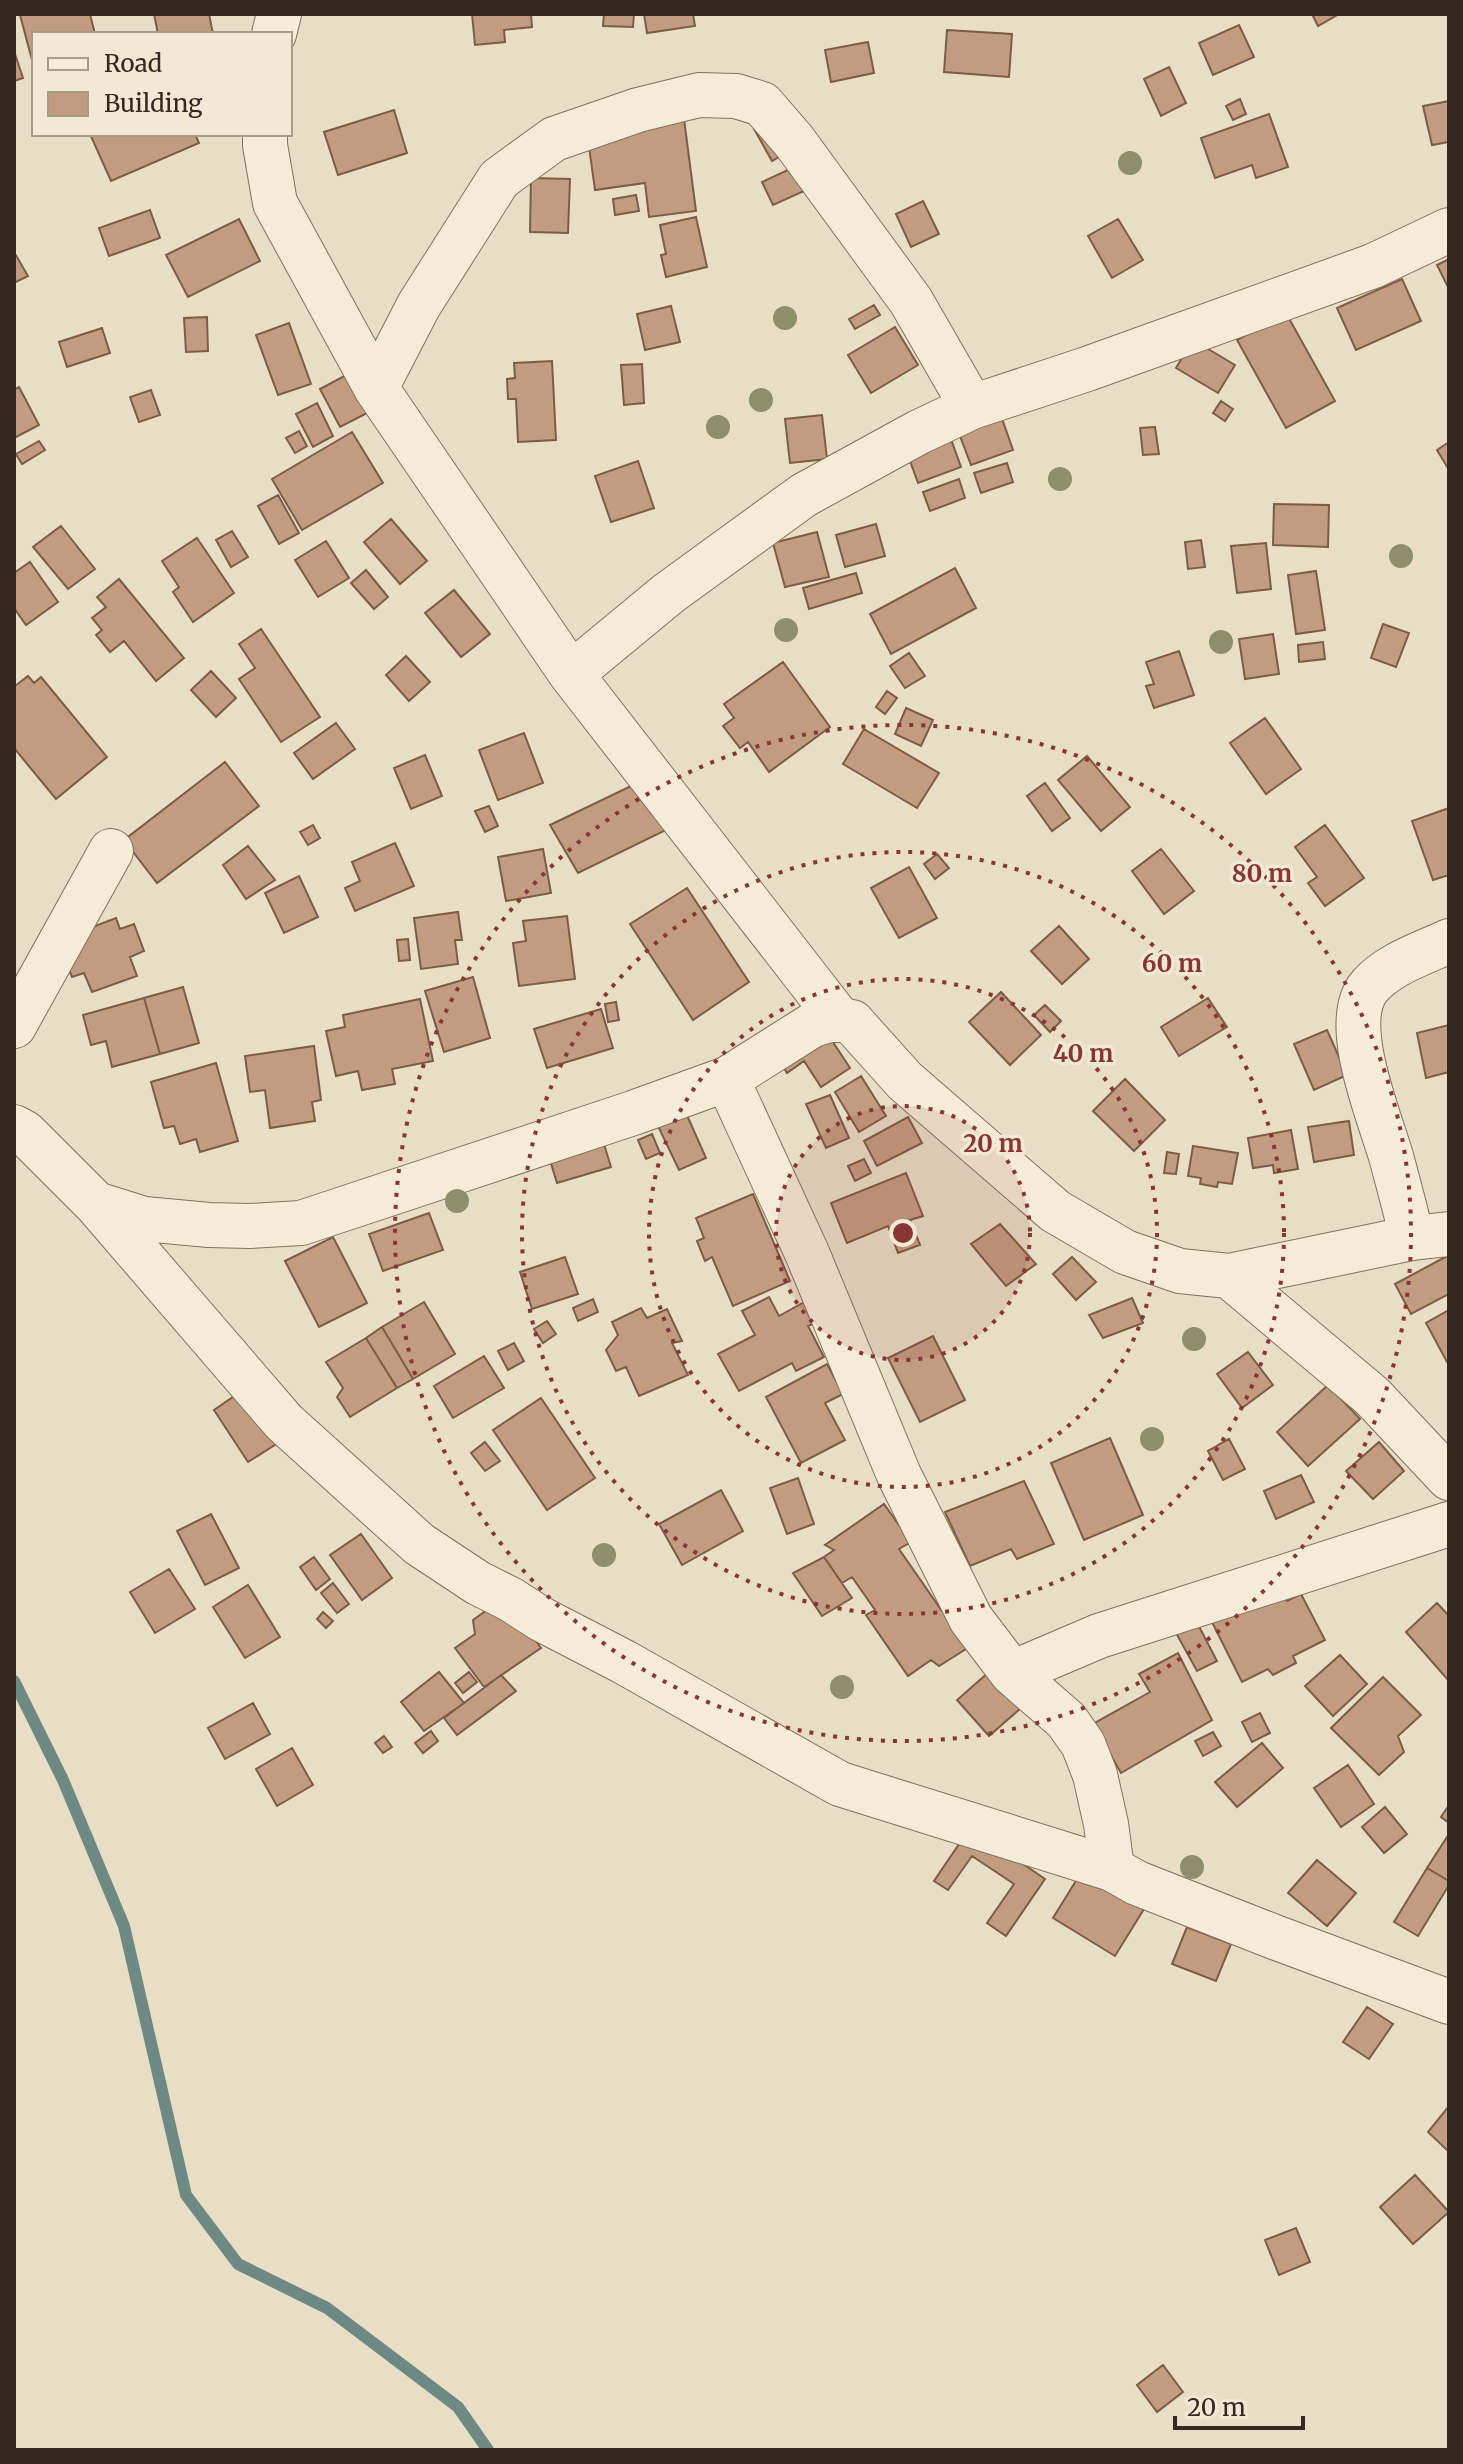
<svg xmlns="http://www.w3.org/2000/svg" width="1463" height="2464" viewBox="0 0 1463 2464" font-family="Merriweather,serif">
  <rect width="100%" height="100%" fill="#e8dec5"/>
  <g fill="none" stroke-linecap="round" stroke-linejoin="round">
    <!-- stream -->
    <path stroke="#6e8983" stroke-width="12" d="M14,1681l49,99 61,146 62,269 52,69 89,44 131,99 30,43"/>
  </g>
  <!-- building -->
  <path fill="#c29c80" stroke="#7d5c46" stroke-width="2" d="M90,14l5,20h-61v25l-2,1 -12,-45z
    M154,14h55l4,20h-55z
    M472,14h59l1,13 -28,3 1,12 -30,3z
    M604,14h30l-1,13 -30,-1z
    M644,14h49l2,12 -48,7z
    M1312,14h27l-21,12z
    M1239,25l15,32 -41,18 -14,-32z
    M947,30l65,4 -3,43 -65,-5z
    M868,42l6,31 -43,9 -6,-32z
    M14,51l9,27 -9,3z
    M1169,67l17,36 -25,13 -17,-37z
    M1240,99l6,15 -13,6 -7,-14z
    M1449,101v41l-17,3 -9,-39z
    M394,110l13,43 -69,22 -14,-43z
    M1269,114l19,53 -32,11 -4,-13 -37,13 -14,-40z
    M684,119l12,92 -47,6 -4,-34 -50,7 -8,-58z
    M769,121l18,31 -15,9 -18,-32z
    M90,134h105l4,9 -88,38z
    M794,167l10,24 -31,14 -11,-23z
    M531,178l39,1 -2,54 -38,-1z
    M636,195l3,16 -24,4 -2,-16z
    M923,201l16,33 -28,13 -15,-33z
    M150,210l10,28 -51,18 -10,-28z
    M696,217l11,50 -41,10 -5,-22 5,-1 -6,-29z
    M239,219l21,42 -72,36 -22,-42z
    M1118,219l25,41 -31,18 -24,-42z
    M14,252l14,24 -14,7z
    M1449,259v30l-12,-24z
    M1402,279l19,42 -65,29 -19,-42z
    M874,305l6,10 -25,14 -6,-10z
    M671,306l9,36 -35,8 -8,-36z
    M1286,313l49,88 -49,27 -49,-88z
    M207,317l1,34 -22,1 -2,-34z
    M289,323l22,61 -33,11 -22,-60z
    M895,327l23,38 -47,28 -23,-38z
    M102,328l8,25 -43,14 -8,-25z
    M1193,340l42,25 -17,28 -42,-25z
    M552,361l4,79 -38,2 -2,-43h-8l-1,-20 8,-1 -1,-15z
    M642,364l2,39 -20,2 -3,-40z
    M348,374l21,38 -29,15 -20,-38z
    M19,387l20,38 -25,13v-48z
    M151,390l9,25 -21,7 -9,-25z
    M1221,401l12,8 -8,12 -12,-8z
    M317,403l16,33 -20,11 -17,-33z
    M1000,413l13,37 -42,15 -14,-37z
    M822,415l5,44 -37,4 -5,-44z
    M1155,427l4,27 -16,1 -3,-27z
    M299,431l8,15 -12,7 -9,-15z
    M948,431l13,36 -43,16 -13,-36z
    M352,432l31,51 -81,47 -30,-51z
    M39,441l6,9 -23,14 -6,-10z
    M1449,442v28l-12,-20z
    M638,461l16,47 -43,14 -16,-46z
    M1007,463l6,19 -32,11 -7,-20z
    M959,479l6,19 -35,13 -7,-19z
    M278,495l21,38 -20,11 -21,-38z
    M1274,504l55,1 -1,42 -55,-2z
    M391,519l36,42 -27,23 -36,-42z
    M876,524l9,32 -40,11 -9,-32z
    M61,526l34,43 -27,20 -35,-42z
    M232,531l16,26 -17,10 -15,-27z
    M817,532l12,45 -44,10 -12,-44z
    M197,538l37,55 -41,29 -20,-30 6,-5 -17,-26z
    M1201,540l4,27 -17,2 -3,-27z
    M326,541l23,37 -31,19 -23,-37z
    M1266,543l5,46 -34,4 -6,-47z
    M30,562l28,40 -32,23 -12,-17v-35z
    M955,568l21,40 -85,46 -21,-40z
    M366,570l22,27 -14,12 -23,-26z
    M1316,571l9,59 -29,4 -8,-59z
    M856,573l6,20 -53,16 -6,-21z
    M119,579l65,79 -28,23 -32,-40 -14,11 -14,-17 6,-5 -10,-12 14,-11 -9,-10z
    M454,590l36,44 -29,23 -36,-44z
    M1383,624l26,9 -13,34 -25,-9z
    M261,629l59,88 -39,25 -42,-63 16,-11 -16,-24z
    M1273,634l6,40 -34,5 -6,-40z
    M1323,642l2,17 -26,3 -1,-17z
    M1179,651l15,44 -40,13 -8,-22 8,-2 -8,-22z
    M909,653l16,23 -20,12 -15,-22z
    M406,656l24,26 -21,19 -23,-26z
    M783,662l47,65 -61,45 -21,-30 -8,6 -17,-22 11,-8 -10,-14z
    M211,671l25,27 -20,19 -25,-27z
    M28,676l6,7 7,-6 66,80 -51,42 -42,-51v-61z
    M887,691l10,7 -12,16 -9,-7z
    M906,708l27,12 -12,26 -26,-12z
    M1265,718l36,51 -35,25 -36,-51z
    M336,723l19,26 -42,30 -19,-26z
    M864,729l75,44 -22,35 -74,-44z
    M524,733l19,50 -45,17 -19,-50z
    M425,755l17,41 -31,13 -17,-41z
    M1087,756l43,51 -29,24 -43,-51z
    M225,762l34,44 -102,77 -33,-43z
    M1045,783l25,35 -18,13 -25,-35z
    M631,786l35,44 -88,43 -28,-48z
    M489,806l9,20 -13,6 -10,-21z
    M1449,808v67l-16,5 -21,-59z
    M313,825l7,13 -12,7 -8,-13z
    M1325,825l39,53 -39,28 -17,-23 9,-6 -22,-30z
    M395,843l19,43 -59,25 -10,-23 15,-7 -8,-19z
    M248,846l27,34 -29,19 -23,-34z
    M543,849l8,44 -45,8 -8,-44z
    M1161,849l33,42 -30,23 -32,-43z
    M937,854l12,14 -14,11 -11,-15z
    M909,867l28,51 -38,20 -28,-50z
    M299,876l19,41 -34,16 -19,-40z
    M687,888l62,94 -56,38 -63,-96z
    M458,912l4,28h-7l3,24 -37,5 -7,-51z
    M567,916l8,63 -56,7 -6,-43 13,-2 -3,-20z
    M116,918l4,11 14,-5 10,27 -14,6 7,19 -45,16 -8,-19 -12,4 -8,-21 5,-20z
    M1059,926l30,33 -27,25 -31,-33z
    M408,939l2,21 -11,1 -2,-21z
    M473,977l17,61 -46,14 -19,-61z
    M183,987l16,56 -39,11 -16,-56z
    M1001,992l40,43 -31,30 -41,-43z
    M144,998l16,56 -48,13 -6,-26 -15,4 -8,-30z
    M1208,998l19,29 -48,29 -18,-29z
    M420,999l13,62 -41,8 3,15 -33,6 -4,-19 -22,5 -10,-45 19,-4 -2,-12z
    M616,1002l3,18 -11,2 -3,-18z
    M1045,1005l16,16 -11,11 -16,-17z
    M601,1009l12,39 -66,20 -13,-39z
    M1449,1025v47l-23,6 -9,-45z
    M825,1030l25,38 -29,19 -17,-26 -17,12 -8,-13z
    M1327,1030l20,45 -33,15 -20,-46z
    M314,1046l7,54 -9,2 3,19 -45,7 -5,-38 -15,2 -5,-36z
    M216,1063l22,78 -38,11 -4,-13 -16,5 -6,-18 -10,2 -13,-46z
    M861,1076l25,40 -27,16 -24,-40z
    M1125,1079l40,41 -31,31 -41,-40z
    M830,1095l19,43 -23,10 -20,-44z
    M686,1113l20,45 -27,12 -21,-44z
    M908,1117l14,26 -45,23 -13,-25z
    M1349,1121l5,34 -40,7 -6,-35z
    M599,1128l12,39 -54,16 -12,-39z
    M1291,1130l7,39 -24,4 -1,-8 -20,3 -5,-30z
    M652,1134l8,19 -14,6 -8,-19z
    M1193,1146l45,7 -6,31 -14,-2 -1,5 -17,-3 1,-6 -13,-2z
    M1167,1152l12,2 -3,20 -12,-1z
    M864,1159l7,14 -16,8 -7,-15z
    M906,1173l17,43 -13,4 10,25 -22,8 -10,-27 -41,17 -16,-40z
    M753,1194l37,87 -57,25 -21,-49 -7,4 -8,-20 7,-3 -8,-20z
    M429,1213l14,37 -60,21 -14,-37z
    M1000,1224l36,40 -30,22 -35,-42z
    M333,1237l34,66 -48,24 -34,-66z
    M1449,1255v39l-38,20 -16,-30z
    M565,1257l13,37 -46,15 -12,-37z
    M1072,1257l24,25 -20,18 -23,-26z
    M769,1297l10,19 27,-15 11,21 -9,4 16,31 -28,14 -4,-8 -53,28 -21,-37 37,-19 -13,-24z
    M1132,1298l11,25 -40,15 -14,-23z
    M593,1299l5,13 -20,9 -5,-13z
    M424,1302l31,52 -42,25 -31,-52z
    M641,1308l6,10 20,-9 15,32 -10,2 16,32 -49,21 -13,-29 -10,4 -10,-21 12,-15 -6,-13z
    M1449,1310v51l-2,1 -21,-39z
    M547,1321l9,13 -13,9 -9,-14z
    M382,1327l31,52 -16,9 -31,-50z
    M933,1336l32,64 -45,22 -32,-64z
    M366,1338l31,50 -47,29 -13,-20 6,-9 -17,-26z
    M514,1343l10,18 -16,9 -10,-19z
    M1248,1352l25,33 -31,23 -25,-34z
    M484,1356l20,32 -51,30 -19,-32z
    M827,1364l16,30 -18,9 20,37 -44,23 -35,-66z
    M1328,1385l32,34 -52,47 -31,-34z
    M243,1390l35,53 -30,19 -34,-52z
    M541,1398l54,80 -48,32 -54,-80z
    M1110,1438l33,77 -59,25 -33,-77z
    M1229,1439l16,30 -22,11 -15,-29z
    M485,1442l15,19 -15,10 -14,-18z
    M1379,1442l25,29 -31,28 -27,-28z
    M1301,1475l13,27 -38,17 -12,-28z
    M798,1478l16,46 -27,10 -17,-46z
    M1024,1481l30,63 -37,15 -6,-10 -41,17 -25,-54z
    M721,1490l22,41 -61,34 -23,-41z
    M884,1504l27,38 -12,7 43,62 6,-2 11,29 7,11 -27,17 -8,-6 -23,16 -42,-61 9,-5 -23,-33 -10,6 -18,-26 10,-7 -9,-5z
    M211,1514l28,54 -34,17 -28,-54z
    M361,1534l31,44 -30,22 -32,-45z
    M314,1557l16,22 -14,11 -16,-23z
    M824,1557l28,41 -30,18 -29,-43z
    M169,1569l26,40 -40,24 -25,-41z
    M333,1583l16,21 -12,9 -16,-20z
    M248,1585l32,52 -35,21 -32,-51z
    M1283,1593l4,8 14,-7 24,46 -32,16 3,7 -23,12 -5,-6 -26,13 -33,-66z
    M504,1598l37,50 -57,39 -29,-39 20,-14 -2,-14z
    M1437,1603l12,13v65l-43,-49z
    M323,1612l10,9 -7,7 -9,-9z
    M1192,1613l25,48 -20,10 -26,-47z
    M1178,1653l34,67 -91,53 -28,-49 57,-32 -11,-18z
    M1340,1655l27,29 -34,32 -28,-30z
    M439,1672l25,31 -40,28 -23,-29z
    M469,1672l8,10 -14,11 -8,-10z
    M989,1672l32,36 -32,28 -32,-36z
    M501,1675l15,16 -59,44 -13,-17z
    M1383,1677l38,38 -23,21 6,16 -25,23 -48,-47z
    M253,1703l17,31 -45,25 -17,-31z
    M1260,1713l10,20 -18,9 -10,-20z
    M431,1731l7,10 -15,12 -8,-10z
    M1213,1732l8,14 -18,10 -8,-15z
    M384,1736l8,11 -9,6 -8,-10z
    M1262,1743l21,25 -46,39 -22,-25z
    M292,1748l21,37 -36,21 -21,-37z
    M1348,1765l26,39 -33,23 -27,-39z
    M1449,1805v18l-8,-6z
    M1385,1807l22,27 -23,19 -22,-26z
    M970,1828l75,51 -39,57 -19,-13 27,-39 -42,-28 -24,34 -14,-9z
    M1449,1834v47l-22,-13z
    M1317,1860l39,33 -29,33 -39,-33z
    M1427,1868l22,13v4l-31,51 -24,-14z
    M1082,1871l62,38 -29,47 -62,-38z
    M1187,1927l44,17 -15,37 -44,-17z
    M1367,2007l26,17 -24,35 -26,-17z
    M1449,2106v46l-21,-20z
    M1415,2175l34,37 -36,32 -33,-37z
    M1296,2228l14,34 -31,13 -14,-35z
    M1163,2365l20,27 -26,20 -20,-27z"/>
  <g fill="none" stroke-linecap="round" stroke-linejoin="round">
    <defs>
      <path id="minor" d="M274,34l5,-20
        M265,134v11l10,58 101,185 195,286 268,345
        M376,388l43,-83 80,-126 55,-40 84,-29 61,-15 37,1 26,8 32,37 117,160 61,106
        M571,674l98,-81 135,-98 115,-63 53,-25 115,-38 286,-103 76,-36
        M14,1026l97,-175
        M727,1079l80,174 92,222 72,144 41,54 54,47 17,24 12,31 11,49 6,45
        M14,1127l11,6 71,71 48,15 65,6 40,1 52,-3 332,-110 94,-34 84,-53c15,-6 25,-8 41,-4l53,59 150,130 70,41 55,19 49,5 183,-38 37,-4
        M96,1204l188,218 135,122 59,39 32,16 31,20 83,43 216,122 272,85 25,14 140,55 172,64
        M1412,1238c-6,-26 -13,-52 -20,-78 -11,-40 -53,-136 -23,-173 19,-23 55,-34 80,-46
        M1229,1276l143,120 77,82
        M1012,1673l87,-37 350,-112"/>
    </defs>
    <!-- minor casing -->
    <use href="#minor" stroke="#81715d" stroke-width="46"/>
    <!-- minor -->
    <use href="#minor" stroke="#f4ecd7" stroke-width="44"/>
  </g>
  <!-- trees -->
  <g fill="#8e8e6f">
    <circle cx="1130" cy="163" r="12"/>
    <circle cx="785" cy="318" r="12"/>
    <circle cx="761" cy="400" r="12"/>
    <circle cx="718" cy="427" r="12"/>
    <circle cx="1060" cy="479" r="12"/>
    <circle cx="1401" cy="556" r="12"/>
    <circle cx="786" cy="630" r="12"/>
    <circle cx="1221" cy="642" r="12"/>
    <circle cx="457" cy="1201" r="12"/>
    <circle cx="1194" cy="1339" r="12"/>
    <circle cx="1152" cy="1439" r="12"/>
    <circle cx="604" cy="1555" r="12"/>
    <circle cx="842" cy="1687" r="12"/>
    <circle cx="1192" cy="1867" r="12"/>
  </g>
  <!-- distance rings -->
  <circle cx="903" cy="1233" r="127" fill="#893535" fill-opacity=".12"/>
  <g fill="none" stroke="#893535" stroke-width="4" stroke-dasharray="4 8">
    <circle cx="903" cy="1233" r="127"/>
    <circle cx="903" cy="1233" r="254"/>
    <circle cx="903" cy="1233" r="381"/>
    <circle cx="903" cy="1233" r="508"/>
  </g>
  <circle cx="903" cy="1233" r="12" fill="#893535" stroke="#f1e9d4" stroke-width="4"/>
  <g font-size="24" text-anchor="middle" font-weight="bold" fill="#893535" stroke="#f1e9d4" stroke-width="7" stroke-linejoin="round" paint-order="stroke">
    <text x="1262" y="882">80 m</text>
    <text x="1172" y="972">60 m</text>
    <text x="1083" y="1062">40 m</text>
    <text x="993" y="1152">20 m</text>
  </g>
  <!-- border -->
  <rect width="1463" height="2464" fill="none" stroke="#33291f" stroke-width="32"/>
  <!-- legend -->
  <rect x="32" y="32" width="260" height="104" fill="#f1e9d4" stroke="#a59c8c" stroke-width="2"/>
  <rect x="48" y="58" width="40" height="12" fill="#f4ecd7" stroke="#a59c8c" stroke-width="2"/>
  <text x="104" y="72" font-size="24" fill="#33291f">Road</text>
  <rect x="48" y="92" width="40" height="24" fill="#c29c80" stroke="#a59c8c" stroke-width="2"/>
  <text x="104" y="112" font-size="24" fill="#33291f">Building</text>
  <!-- scale -->
  <path d="M1175 2416v12h128v-12" fill="none" stroke="#33291f" stroke-width="4"/>
  <text x="1187" y="2416" font-size="24" fill="#33291f" stroke="#f1e9d4" stroke-width="6" paint-order="stroke">20 m</text>
</svg>
